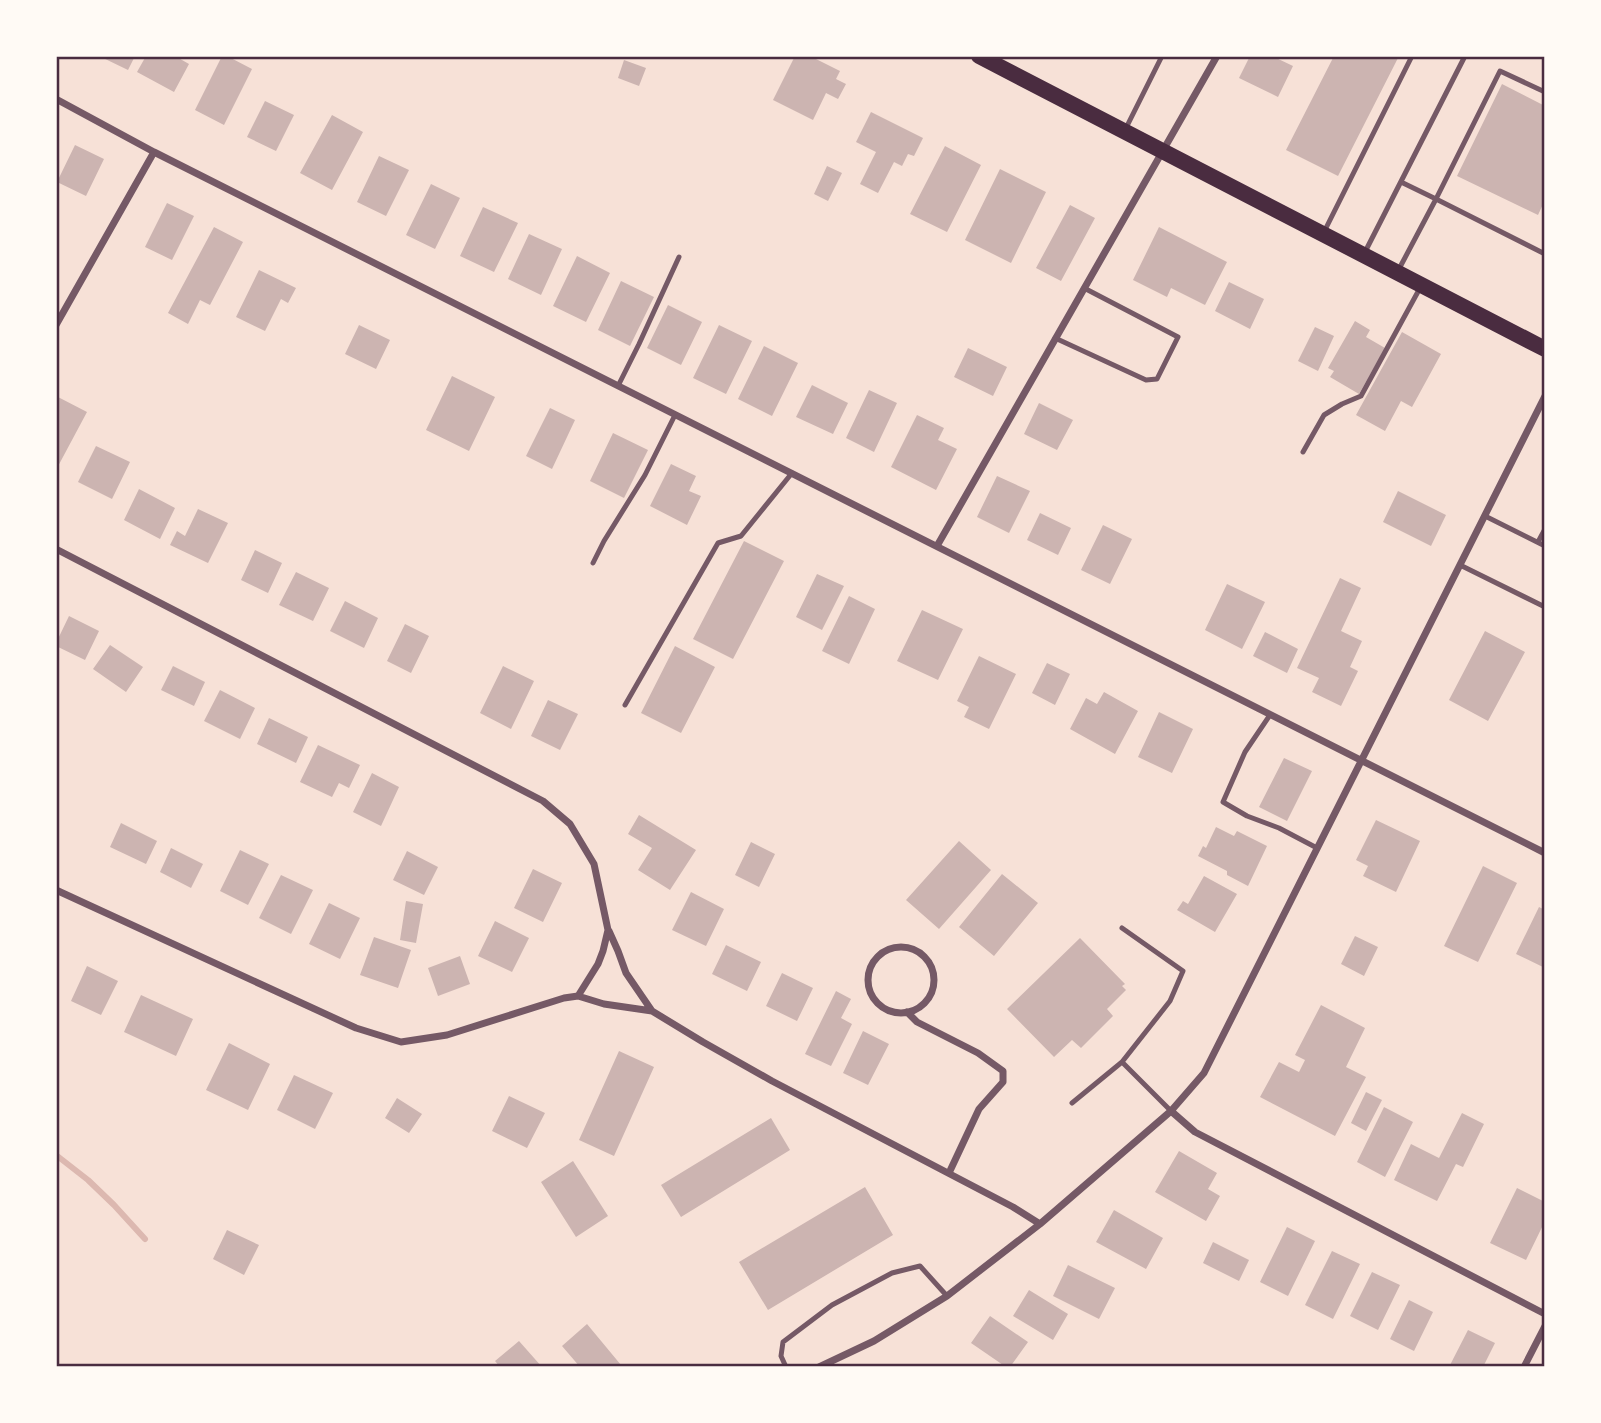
<svg xmlns="http://www.w3.org/2000/svg" width="1601" height="1423" viewBox="0 0 1601 1423" font-family="Lato,sans-serif">
  <rect width="100%" height="100%" fill="#f7e1d7"/>
  <g fill="none" stroke-linecap="round" stroke-linejoin="round">
    <!-- stream -->
    <path stroke="#dcb8b0" stroke-width="6" d="M56,1155l32,25 26,25 31,34"/>
  </g>
  <!-- building -->
  <path fill="#ccb4b1" d="M99,56h36l-7,14z
    M146,56h29l14,8 -15,28 -37,-20z
    M222,56h5l25,13 -28,56 -29,-15z
    M795,56h15l30,15 -4,8 10,5 -8,15 -12,-6 -13,27 -40,-20z
    M1250,56h22l21,10 -15,31 -39,-19z
    M1334,56h65l-61,120 -52,-26z
    M624,60l22,8 -7,18 -21,-8z
    M1502,84l43,22v94l-7,15 -81,-39z
    M265,101l29,14 -18,36 -29,-14z
    M871,112l52,26 -9,18 -6,-2 -6,12 -8,-4 -16,31 -18,-9 16,-32 -20,-10z
    M332,115l31,17 -31,58 -32,-17z
    M75,145l29,14 -18,37 -29,-14z
    M945,146l36,19 -34,67 -37,-18z
    M379,156l30,14 -23,46 -29,-14z
    M827,166l15,7 -14,28 -14,-7z
    M1000,169l46,23 -35,71 -46,-23z
    M431,184l29,14 -25,51 -29,-14z
    M167,203l27,13 -22,44 -27,-13z
    M1070,205l25,13 -34,63 -25,-13z
    M483,207l35,16 -24,49 -34,-16z
    M214,227l29,15 -33,63 -10,-5 -12,24 -20,-11z
    M1159,227l68,35 -22,43 -34,-17 -4,9 -34,-17z
    M529,234l33,15 -21,46 -33,-16z
    M577,256l33,17 -24,49 -33,-16z
    M259,270l37,18 -8,15 -7,-4 -16,32 -29,-14z
    M621,281l33,16 -24,49 -32,-16z
    M1229,282l35,17 -14,30 -35,-18z
    M668,305l34,17 -21,43 -34,-17z
    M1355,321l15,9 -4,7 19,11 -26,46 -29,-17 4,-6 -6,-3z
    M359,325l31,15 -14,29 -31,-15z
    M719,325l33,16 -26,53 -33,-16z
    M1315,327l19,9 -16,35 -20,-10z
    M1402,332l39,22 -29,53 -11,-6 -16,30 -29,-16z
    M764,346l34,17 -26,53 -34,-17z
    M968,348l39,19 -14,29 -39,-19z
    M452,376l43,21 -26,54 -43,-21z
    M812,385l36,18 -15,31 -37,-17z
    M869,390l28,13 -23,49 -28,-14z
    M58,397l29,15 -31,58v-70z
    M1039,403l34,17 -16,30 -33,-16z
    M550,408l25,12 -23,49 -26,-13z
    M917,415l27,13 -6,12 19,9 -21,41 -45,-23z
    M613,433l35,17 -24,48 -34,-17z
    M96,446l34,16 -18,37 -34,-17z
    M671,464l25,12 -7,15 12,5 -14,29 -37,-19z
    M997,476l33,15 -21,42 -32,-16z
    M139,489l36,19 -15,31 -36,-19z
    M1398,491l48,24 -15,31 -48,-24z
    M198,509l30,14 -20,40 -38,-18 7,-14 8,5z
    M1040,513l31,15 -13,27 -31,-15z
    M1103,525l29,14 -22,45 -29,-14z
    M744,541l40,20 -51,98 -40,-20z
    M255,550l27,13 -14,30 -27,-13z
    M296,572l33,16 -16,33 -34,-16z
    M817,574l27,12 -22,44 -26,-13z
    M1340,578l21,10 -20,43 21,10 -12,26 8,4 -17,35 -29,-14 7,-14 -22,-10z
    M1227,584l38,18 -23,47 -37,-19z
    M849,596l26,13 -26,55 -27,-13z
    M345,601l33,17 -14,30 -34,-17z
    M922,610l41,19 -25,51 -41,-19z
    M69,616l30,15 -14,29 -29,-14v-3z
    M405,624l24,12 -18,37 -24,-12z
    M1485,631l40,21 -37,69 -39,-21z
    M1265,632l33,17 -11,24 -34,-17z
    M110,645l33,22 -17,25 -33,-23z
    M675,646l40,21 -34,66 -40,-20z
    M979,656l37,18 -27,55 -25,-12 5,-10 -12,-6z
    M1047,663l23,11 -15,31 -23,-12z
    M173,666l32,16 -11,24 -33,-16z
    M503,666l31,15 -23,48 -31,-16z
    M220,690l35,18 -15,31 -36,-18z
    M1104,692l34,19 -23,43 -45,-25 16,-31 11,6z
    M548,700l30,14 -18,36 -29,-14z
    M1159,712l34,17 -21,44 -34,-16z
    M269,718l39,19 -12,26 -39,-19z
    M318,745l42,20 -11,23 -10,-5 -7,14 -32,-15z
    M1284,758l28,13 -25,50 -28,-14z
    M372,773l27,14 -18,39 -28,-14z
    M639,815l57,35 -26,40 -32,-20 14,-22 -24,-14z
    M1376,820l44,21 -24,51 -33,-16 5,-10 -12,-6z
    M121,823l36,18 -11,23 -36,-17z
    M1216,827l18,9 3,-5 30,15 -19,40 -21,-11v-4l-29,-15 5,-10 3,2z
    M959,841l32,29 -52,59 -33,-29z
    M751,842l24,12 -16,33 -24,-12z
    M171,848l32,16 -12,24 -31,-16z
    M240,850l29,14 -21,41 -28,-14z
    M407,851l31,16 -14,28 -31,-15z
    M1483,866l34,17 -39,79 -34,-16z
    M533,869l29,14 -19,39 -29,-14z
    M1002,874l36,29 -44,53 -35,-29z
    M281,875l32,15 -22,44 -32,-16z
    M1204,876l33,18 -22,38 -38,-22 6,-9 5,3z
    M691,892l33,17 -18,37 -34,-16z
    M406,901l17,3 -7,39 -16,-3z
    M329,903l31,15 -20,41 -31,-15z
    M1539,907l6,3v58l-29,-14z
    M495,921l34,17 -17,34 -34,-16z
    M1355,936l23,11 -14,29 -23,-12z
    M374,937l37,13 -13,38 -38,-13z
    M1080,938l45,46 -3,2 4,4 -19,19 6,7 -32,32 -9,-8 -18,17 -47,-48z
    M726,945l35,17 -14,29 -35,-17z
    M460,956l10,28 -32,12 -10,-28z
    M87,966l31,15 -17,34 -30,-14z
    M782,973l31,15 -16,33 -31,-15z
    M836,991l15,8 -10,19 11,6 -21,42 -26,-12z
    M141,995l52,24 -17,37 -52,-24z
    M1321,1005l44,23 -19,39 20,10 -31,59 -75,-39 19,-35 20,10 6,-12 -10,-5z
    M863,1031l26,13 -21,41 -25,-12z
    M229,1043l41,21 -22,46 -42,-20z
    M619,1051l35,16 -40,89 -35,-16z
    M294,1075l39,18 -18,36 -38,-19z
    M1366,1092l16,8 -16,31 -15,-8z
    M509,1096l36,17 -18,35 -35,-17z
    M397,1098l25,16 -13,19 -24,-15z
    M1384,1107l29,15 -28,55 -28,-15z
    M1462,1113l22,11 -21,43 -7,-3 -19,37 -43,-21 17,-36 28,14z
    M771,1118l19,32 -109,67 -20,-32z
    M1179,1151l38,22 -9,16 12,7 -14,25 -51,-29z
    M573,1161l35,55 -32,21 -35,-55z
    M865,1187l28,48 -125,75 -29,-48z
    M1517,1188l28,14v19l-19,39 -36,-17z
    M1114,1210l49,28 -17,31 -50,-27z
    M1287,1227l28,14 -27,55 -28,-14z
    M227,1230l32,15 -15,30 -31,-16z
    M1213,1242l36,18 -10,21 -36,-18z
    M1332,1251l28,13 -27,55 -28,-14z
    M1068,1265l47,23 -16,31 -46,-23z
    M1372,1272l28,13 -22,45 -28,-14z
    M1029,1290l39,24 -15,26 -40,-24z
    M1409,1300l24,12 -19,39 -24,-12z
    M990,1316l38,26 -18,25h-4l-35,-24z
    M587,1324l34,41 -2,2h-39l-18,-21z
    M1468,1330l27,13 -12,24h-34z
    M519,1341l23,26h-42l-5,-6z"/>
  <g fill="none" stroke-linecap="round" stroke-linejoin="round">
    <!-- service -->
    <path stroke="#755966" stroke-width="5" d="M1126,128l36,-72
      M1401,182l35,17 64,-128 45,21
      M1324,232l88,-176
      M1365,252l100,-196
      M1399,269l37,-70 109,55
      M1055,338l91,42 11,-1 21,-42 -94,-49
      M618,386l21,-42 40,-87
      M1303,452l21,-37 18,-11 19,-8 59,-108
      M1485,516l60,30
      M1538,542l7,-13
      M593,563l11,-22 41,-66 30,-60
      M1460,565l85,42
      M625,705l93,-162 23,-7 51,-63
      M1270,715l-25,37 -22,50 24,14 32,12 38,20
      M1122,928l61,43 -13,30 -48,61 49,49
      M1072,1103l50,-41
      M786,1367l-5,-11 2,-14 49,-37 60,-32 28,-7 27,30"/>
    <!-- minor -->
    <path stroke="#755966" stroke-width="7" d="M56,99l98,53 1391,701
      M56,325l98,-173
      M937,546l280,-490
      M56,549l487,252 27,23 24,40 14,66 -5,21 -5,13 -20,32
      M56,890l300,138 45,14 46,-7 117,-37 14,-2 26,8 48,7 51,31 69,39 241,126 27,17
      M609,931l9,20 8,22 26,38
      M868 980a33 33 0 1 1 66 0a33 33 0 1 1-66 0Z
      M907,1012l10,10 61,31 25,18v11l-24,27 -30,64
      M1171,1111l24,21 350,182
      M819,1367l55,-26 73,-45 93,-72 131,-113 33,-38 341,-677
      M1524,1367l21,-41"/>
    <!-- primary -->
    <path stroke="#4a2c40" stroke-width="16" d="M979,56l566,293"/>
  </g>
  <!-- border -->
  <rect width="1601" height="1423" fill="none" stroke="#fffaf5" stroke-width="116"/>
  <rect x="58" y="58" width="1485" height="1307" fill="none" stroke="#4a2c40" stroke-width="2.5"/>
</svg>
